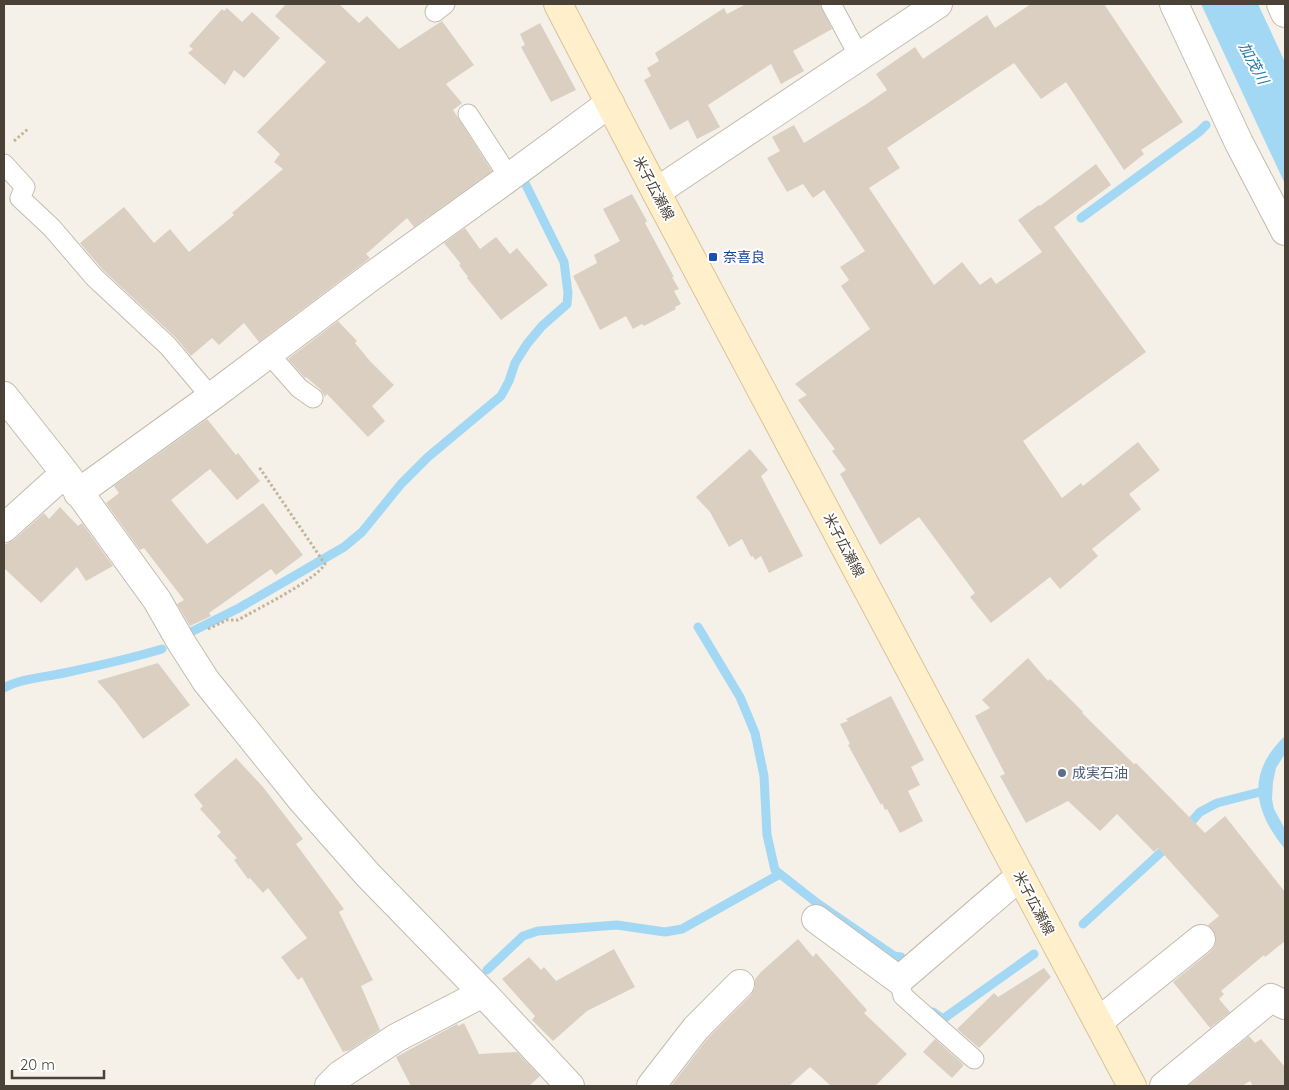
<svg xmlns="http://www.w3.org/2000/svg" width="1289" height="1090" viewBox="0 0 1289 1090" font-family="Quicksand,'Noto Sans JP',sans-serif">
  <rect width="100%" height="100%" fill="#f5f1e9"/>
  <!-- water -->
  <path fill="#a3d8f5" d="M1201,4h57l27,58v122z
    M1285,736v18l-9,14 -3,14 -1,17 2,10 11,20v20c-32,-39 -39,-76 0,-113z"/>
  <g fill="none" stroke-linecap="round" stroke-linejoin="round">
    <!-- stream -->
    <path stroke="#a3d8f5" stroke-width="9" d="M1081,218l118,-86 7,-7
      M698,627l42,70 15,36 9,43 3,59 8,35 42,33 77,53 7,1
      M193,631l46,-23 105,-61 18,-15 39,-48 27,-27 73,-61 8,-15 6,-18 12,-19 15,-18 25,-22 1,-11 -4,-31 -41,-83
      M4,688c14,-9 42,-11 60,-15 33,-7 65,-14 98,-24
      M1185,829l15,-17 17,-9 47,-12
      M1083,924l86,-79
      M487,970l36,-34 15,-5 79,-6 48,7 17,-3 98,-55
      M933,1012l10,7 91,-65"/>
  </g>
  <!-- building -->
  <path fill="#dbcfc1" d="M286,4h53l20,19 8,-7 32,33 43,-28 32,44 -28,19 16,19 -9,7 39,61 -78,56 -7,-9 -41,36 4,4 -111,84 -15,-19 -25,22 -7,-7 -21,18 -15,-18 -74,-69 -22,-26 44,-36 30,36 16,-14 19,23 45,-37 -2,-2 51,-44 -9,-7 6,-8 -23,-22 69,-70 -51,-46z
    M746,4h74l12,25 -39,22 11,20 -23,13 -10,-20 -63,41 12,22 -23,12 -9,-19 -18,10 -26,-50 7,-4 -4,-8 12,-7 -4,-8 69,-45 3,6z
    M1031,4h73l79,118 -42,28 3,4 -20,16 -58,-88 -25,17 -27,-36 -127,85 13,20 -31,20 65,97 28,-23 18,23 11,-8 5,7 46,-32 -24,-32 21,-15 1,1 56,-42 15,21 -57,42 92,125 -123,89 39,57 19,-15 2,3 55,-44 22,28 -31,24 12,15 -49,40 6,7 -17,15 -21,18 -10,-12 -59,46 -21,-26 5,-4 -56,-76 -39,28 -40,-71 6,-4 -14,-19 3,-2 -37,-49 9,-5 -12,-11 75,-55 -29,-43 8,-6 -9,-13 25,-16 -41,-61 -11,8 -10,-14 -16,8 -20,-34 13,-7 -8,-14 22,-12 10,18 61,-38 22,-15 -11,-16 39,-27 8,12 64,-44 8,13z
    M227,8l15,14 10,-10 28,26 -36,40 -10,-8 -9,15 -37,-32 5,-4 -4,-3 33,-37 2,2z
    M540,23l36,67 -25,12 -30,-55 4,-2 -5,-11z
    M632,194l15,27 -2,2 29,54h-2l7,12 -5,2 7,13 -6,3 1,2 -32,17 -2,-2 -9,5 -7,-13 -26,14 -27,-54 24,-13 -3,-8 26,-14 -17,-32z
    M465,228l15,21 16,-12 14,17 7,-6 31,37 -47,35 -34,-42 1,-1 -9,-12 2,-1 -17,-21z
    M338,321l19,20 -2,2 14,17 25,25 -22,21 13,15 -17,16 -41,-43 -2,3 -5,-8 -14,-12 -1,1 -17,-19z
    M207,419l29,36 2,-2 22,28 -23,19 -27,-31 -39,31 36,44 56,-41 40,52 -27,20 -5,-6 -62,44 2,3 -21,10 -13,-22 7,-4 -40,-52 -4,2 -34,-47 13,-10 -5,-7z
    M750,449l18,21 -7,6 42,80 -34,17 -8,-17 -6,4 -2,-4 -2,1 -9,-18 -13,8 -19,-35 -14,-15z
    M60,507l18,19 4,-3 31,43 -27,15 -9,-14 -36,36 -37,-35v-23l10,-5 30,-27 5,6z
    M1028,658l20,23 2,-2 33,33 -1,1 52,51 2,-1 69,70 20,-17 60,76v49l-20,16 -1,-2 -43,36 3,3 -5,5 11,13 -20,16 -37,-46 38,-31 4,-6 1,-9 -3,-6 -5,-5 11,-9 -61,-68 -4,4 -37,-38 -17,17 -32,-30 -42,22 -26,-47 5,-2 -30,-58 15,-8 -8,-8z
    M158,663l32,42 -47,34 -28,-38 -18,-20z
    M891,696l33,64 -13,7 9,18 -12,6 15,30 -23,12 -13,-24 -2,1 -3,-7 -1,2 -33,-60 2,-1 -10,-20 8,-3 -2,-2z
    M236,758l27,29 40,52 -7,5 48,65 -5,3 34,68 -12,6 19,44 -30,20 -7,2 -41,-75 -4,3 -17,-23 26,-19 -39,-50 -5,5 -13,-15 -2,1 -14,-19 3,-2 -20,-22 4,-4 -21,-23 3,-3 -9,-11z
    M798,939l15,18 3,-4 51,57 -3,3 43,41 -32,32h-44l-21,-19 -21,19h-118l37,-48 43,-43 4,-7v-9l6,-7z
    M614,949l21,38 -48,24 -34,30 -21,-21 3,-4 -33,-37 27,-22 12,13 3,-3 12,14z
    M1044,968l7,9 -72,71 -22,-19 37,-36 4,4z
    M464,1023l15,31 38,-2 23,24 -11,10h-118l-15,-29 61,-33 1,2z
    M1249,1036l6,7 6,-4 24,28v19h-32l-3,-5 -8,5h-54z
    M935,1039l29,26 -12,13 -29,-26z"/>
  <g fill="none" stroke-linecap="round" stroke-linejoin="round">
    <defs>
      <path id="lane" d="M831,4l28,52
        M435,12l10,-8
        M468,114l41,63
        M4,164l21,23 -5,11 32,30 42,49 74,69 43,51
        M269,354l30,34 14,10
        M899,980l4,16 71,63"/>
      <path id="street" d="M1174,4l65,139 46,88
        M1281,4l4,9
        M656,192l282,-188
        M4,396l61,77 92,127 24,42 25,39 95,118 67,76 115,118 87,93
        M78,493l133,-96 161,-121 132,-95 106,-78
        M4,528l61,-55
        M816,919l83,61 121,-104
        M1098,1022l103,-83
        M329,1086l11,-11 56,-37 87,-45
        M651,1086l45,-58 44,-44
        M1164,1086l107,-88 14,7"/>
      <path id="secondary" d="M558,4l98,188 476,894"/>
    </defs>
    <!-- lane casing -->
    <use href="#lane" stroke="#c5bbae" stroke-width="21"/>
    <!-- street casing -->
    <use href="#street" stroke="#c5bbae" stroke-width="30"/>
    <!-- secondary casing -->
    <use href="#secondary" stroke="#d8c397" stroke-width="30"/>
    <!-- path -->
    <path stroke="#c4b39b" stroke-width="3" stroke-dasharray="2.5 2.5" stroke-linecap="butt" d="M14,141l15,-13
      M208,629l19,-9h11c19,-11 78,-40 87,-56l-66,-97"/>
    <!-- lane -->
    <use href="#lane" stroke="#fff" stroke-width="19"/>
    <!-- street -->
    <use href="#street" stroke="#fff" stroke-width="28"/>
    <!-- secondary -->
    <use href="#secondary" stroke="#ffefca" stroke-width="28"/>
  </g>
  <!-- markers -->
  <rect fill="#1a4fb4" stroke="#fff" stroke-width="2" x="708" y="252" width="10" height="10" rx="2.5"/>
  <circle fill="#5c6f8a" stroke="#fff" stroke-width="2" cx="1062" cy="773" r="5"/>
  <g text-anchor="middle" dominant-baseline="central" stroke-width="4" stroke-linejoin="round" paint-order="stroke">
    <!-- street labels -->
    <g font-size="14" fill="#4a4137" stroke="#fff">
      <text transform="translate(654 188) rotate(62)">米子広瀬線</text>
      <text transform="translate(844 545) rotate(62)">米子広瀬線</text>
      <text transform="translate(1034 903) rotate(62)">米子広瀬線</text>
    </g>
    <!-- transit labels -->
    <g font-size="14" fill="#164399" stroke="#fff" text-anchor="start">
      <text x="723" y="257">奈喜良</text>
    </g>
    <!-- service labels -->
    <g font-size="14" fill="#4e5e75" stroke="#fff" text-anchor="start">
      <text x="1072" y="773">成実石油</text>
    </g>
    <!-- water labels -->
    <g font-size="15" font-style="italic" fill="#267bad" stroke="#fff">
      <text transform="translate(1254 63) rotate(62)">加茂川</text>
    </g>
  </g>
  <!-- border -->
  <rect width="1289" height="1090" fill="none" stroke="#4a4137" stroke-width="10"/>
  <!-- scale -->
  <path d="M12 1070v8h92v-8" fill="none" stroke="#4a4137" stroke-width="2.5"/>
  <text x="20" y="1070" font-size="15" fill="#4a4137" stroke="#ffffff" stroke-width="4" paint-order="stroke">20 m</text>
</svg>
